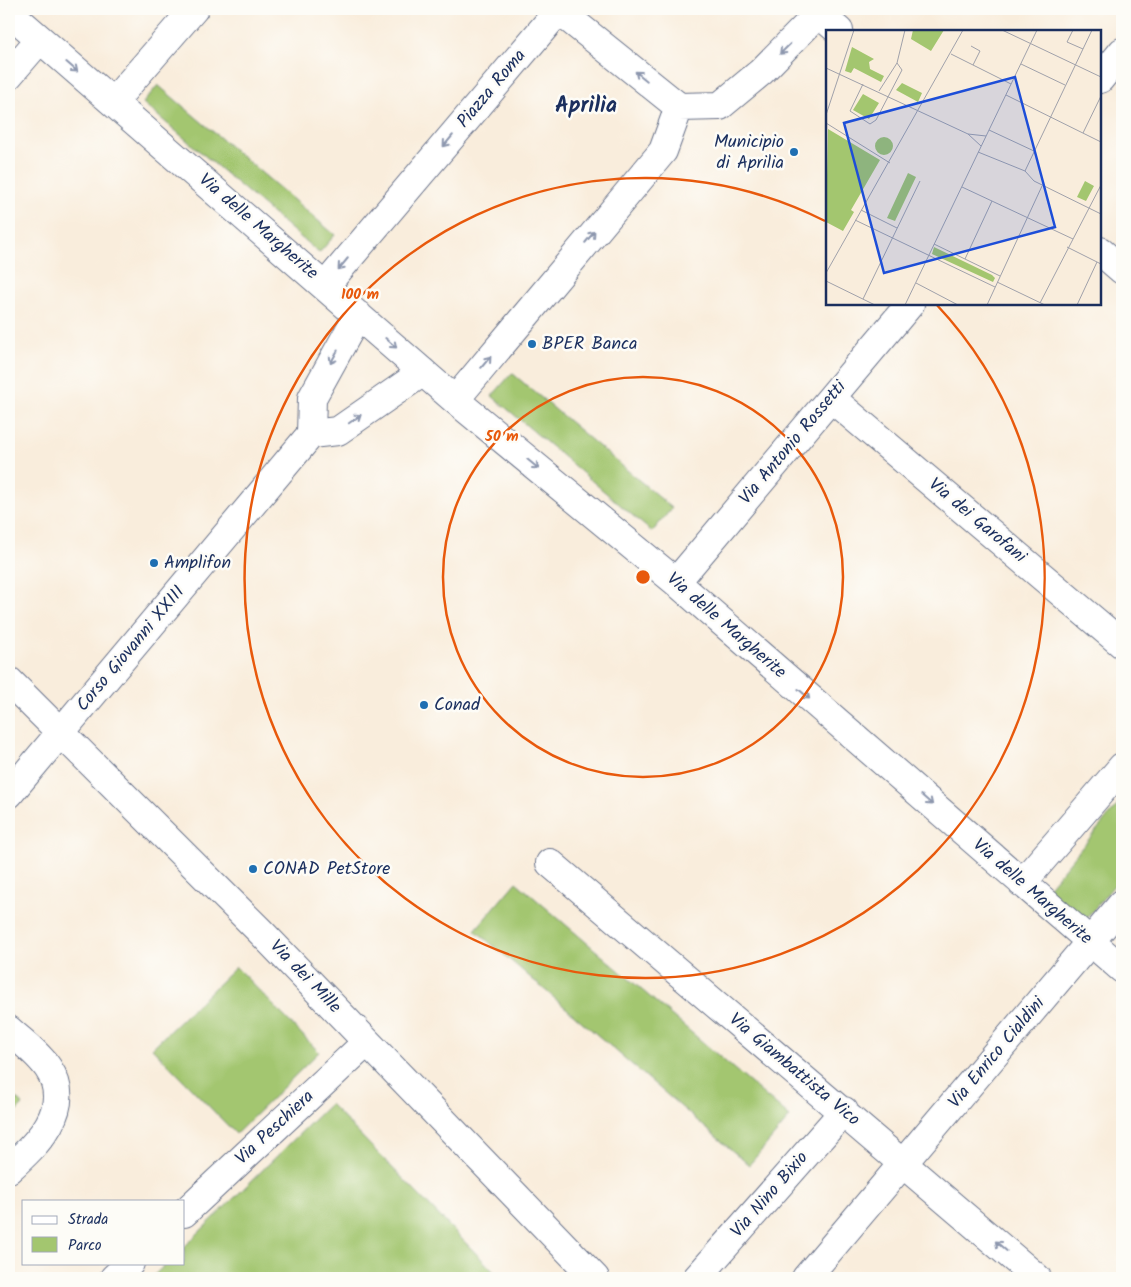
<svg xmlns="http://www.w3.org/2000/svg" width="1131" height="1287" viewBox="0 0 1131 1287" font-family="Kalam,sans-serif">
  <rect width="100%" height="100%" fill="#fdfcf7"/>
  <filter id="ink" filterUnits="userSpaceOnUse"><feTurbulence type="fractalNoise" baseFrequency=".02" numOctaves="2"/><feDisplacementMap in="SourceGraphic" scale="10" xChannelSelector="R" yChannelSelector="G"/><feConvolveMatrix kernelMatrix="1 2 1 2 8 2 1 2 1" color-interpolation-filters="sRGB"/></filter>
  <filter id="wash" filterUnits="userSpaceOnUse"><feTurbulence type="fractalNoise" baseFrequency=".0096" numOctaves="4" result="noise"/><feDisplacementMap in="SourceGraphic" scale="20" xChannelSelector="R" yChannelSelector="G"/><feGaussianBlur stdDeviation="1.12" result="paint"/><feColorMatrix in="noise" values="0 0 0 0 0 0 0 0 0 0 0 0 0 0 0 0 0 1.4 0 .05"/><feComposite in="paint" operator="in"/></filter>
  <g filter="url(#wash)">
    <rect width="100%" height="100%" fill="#f9eddc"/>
    <!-- green -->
    <path fill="#a3c66f" stroke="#5f7a66" d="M158,85l177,150 -16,18 -176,-150z
      M512,373l160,135 -20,24 -160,-136z
      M1122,800v76l-37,44 -39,-30z
      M516,882l274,235 -41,48 -274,-235z
      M236,967l83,85 -83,82 -84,-86z
      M9,1091l14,14 -14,14z
      M330,1104l170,174h-349l16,-15h17v-16z"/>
  </g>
  <g filter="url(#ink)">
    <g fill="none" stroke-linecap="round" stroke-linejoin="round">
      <defs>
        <path id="minor" d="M557,9l122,98 41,-1 41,-34 62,-63
          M9,12l446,388 221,182 446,387
          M819,14l20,17
          M9,75l31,-36
          M1100,79l22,-27
          M113,102l81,-93
          M1100,251l22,19
          M326,285l233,-275
          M831,398l291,246
          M455,400l208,-249 16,-44
          M311,434l1,-36 46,-83
          M311,434l27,-3 85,-59
          M676,582l234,-278
          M9,681l251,250 335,347
          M9,794l302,-360
          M550,863l487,415
          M1022,883l100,-116
          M9,1030c13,12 29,23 39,38 27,40 -11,76 -39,101
          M184,1213l183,-171
          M114,1278l16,-15
          M697,1278l147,-167
          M806,1278l316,-374"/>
      </defs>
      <!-- minor casing -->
      <use href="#minor" stroke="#69728a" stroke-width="30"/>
      <!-- minor -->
      <use href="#minor" stroke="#fff" stroke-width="28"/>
    </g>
    <!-- one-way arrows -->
    <defs><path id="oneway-shaft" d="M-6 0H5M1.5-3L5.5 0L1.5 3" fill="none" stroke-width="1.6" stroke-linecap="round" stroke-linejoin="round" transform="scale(1.25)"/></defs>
    <g stroke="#8d97ae">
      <use href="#oneway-shaft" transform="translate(785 49) rotate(135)"/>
      <use href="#oneway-shaft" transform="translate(72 67) rotate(41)"/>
      <use href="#oneway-shaft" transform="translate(641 76) rotate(-141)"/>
      <use href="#oneway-shaft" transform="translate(448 141) rotate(130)"/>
      <use href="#oneway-shaft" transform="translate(590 237) rotate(-50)"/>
      <use href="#oneway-shaft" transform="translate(343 264) rotate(130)"/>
      <use href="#oneway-shaft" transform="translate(391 343) rotate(41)"/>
      <use href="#oneway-shaft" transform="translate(334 357) rotate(119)"/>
      <use href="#oneway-shaft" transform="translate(486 362) rotate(-50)"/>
      <use href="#oneway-shaft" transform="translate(355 419) rotate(-35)"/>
      <use href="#oneway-shaft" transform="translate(533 464) rotate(40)"/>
      <use href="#oneway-shaft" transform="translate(804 694) rotate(41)"/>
      <use href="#oneway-shaft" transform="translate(927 800) rotate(41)"/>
      <use href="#oneway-shaft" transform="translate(1001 1246) rotate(-139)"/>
    </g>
  </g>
  <!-- distance rings -->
  <g fill="none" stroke="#e8590c" stroke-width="2.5">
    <circle cx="643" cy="577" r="200"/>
    <path d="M936 304A400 400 0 1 1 825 221"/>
  </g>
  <!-- markers -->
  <g fill="#1f6fb2" stroke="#fdfcf7" stroke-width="2">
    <circle cx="794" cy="152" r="5"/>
    <circle cx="532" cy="344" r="5"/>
    <circle cx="154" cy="563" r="5"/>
    <circle cx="424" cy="705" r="5"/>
    <circle cx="253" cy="869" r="5"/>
  </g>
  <g text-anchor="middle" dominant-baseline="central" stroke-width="5" stroke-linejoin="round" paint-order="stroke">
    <!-- street labels -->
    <g font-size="18" fill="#1b2f5e" stroke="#fdfcf7">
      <text transform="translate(492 89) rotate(-50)">Piazza Roma</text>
      <text transform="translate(258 227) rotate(41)">Via delle Margherite</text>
      <text transform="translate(793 443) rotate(-50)">Via Antonio Rossetti</text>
      <text transform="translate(977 521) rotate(40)">Via dei Garofani</text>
      <text transform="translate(726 626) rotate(41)">Via delle Margherite</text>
      <text transform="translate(131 649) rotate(-50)">Corso Giovanni XXIII</text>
      <text transform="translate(1032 892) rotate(41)">Via delle Margherite</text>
      <text transform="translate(305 977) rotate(46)">Via dei Mille</text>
      <text transform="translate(997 1053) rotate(-50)">Via Enrico Cialdini</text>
      <text transform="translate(794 1070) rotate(40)">Via Giambattista Vico</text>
      <text transform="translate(275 1128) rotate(-43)">Via Peschiera</text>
      <text transform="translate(770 1195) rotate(-49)">Via Nino Bixio</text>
    </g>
    <!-- poi labels -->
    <g font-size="18" fill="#1b2f5e" stroke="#fdfcf7" text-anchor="start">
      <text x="784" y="142" text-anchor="end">Municipio<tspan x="784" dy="21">di Aprilia</tspan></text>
      <text x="542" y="344">BPER Banca</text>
      <text x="164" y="563">Amplifon</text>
      <text x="434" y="705">Conad</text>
      <text x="263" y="869">CONAD PetStore</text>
    </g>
    <!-- district labels -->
    <g font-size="22" font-weight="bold" fill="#1b2f5e" stroke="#fdfcf7">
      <text x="586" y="106">Aprilia</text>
    </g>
  </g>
  <!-- overview -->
  <g transform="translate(826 30)">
    <rect width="275" height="275" fill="#f9eddc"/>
    <path d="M87,0h31l-13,21 -20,-12zM26,17l22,12 -5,3 1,7 14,7 -3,6 -27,-14 -3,5 -6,-2zM76,53l20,10 -4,9 -22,-12zM37,64l16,9 -10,16 -16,-9zM2,99l52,31 -29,50 3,2 -11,19 -17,-9zM49 116a9 9 0 1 1 18 0a9 9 0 1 1-18 0ZM82,143l8,4 -21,44 -8,-3zM259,151l9,5 -8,15 -9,-4zM108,217l58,28 3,3 -2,4 -61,-28z" fill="#a3c66f"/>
    <path fill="none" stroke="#a0a1aa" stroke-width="1" d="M176,0l99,47M247,0l-6,12 16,7M266,0l-67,141 9,10 67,33M145,16l9,5 -7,14M125,24l60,30M195,34l44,21M0,38l142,66 18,2M37,54l-13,27 20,13 6,-4 26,-50 -5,-7M53,61l18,-28 8,-33M180,65l95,47M0,85l28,-85M0,93l64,40M163,100l45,21M257,103l18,-37M142,104l13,12M152,122l47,19M136,157l111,52M35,180l36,18M29,190l140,67M108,214l66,32M241,217l34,17M139,229l27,-58M0,243l137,-243M0,251l49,24M171,252l48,23M90,253l42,22M37,269l57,-118M214,273l61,-118M79,275l132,-275M161,275l55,-119M251,275l20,-43"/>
    <path fill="#1d4ed8" fill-opacity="0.15" stroke="#1d4ed8" stroke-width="2.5" d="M189,47l40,150 -171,46 -40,-150z"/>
    <rect width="275" height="275" fill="none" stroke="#1b2f5e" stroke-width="2.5"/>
  </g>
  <circle cx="643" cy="577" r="8" fill="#e8590c" stroke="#fdfcf7" stroke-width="2.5"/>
  <g font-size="15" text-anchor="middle" font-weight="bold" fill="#e8590c" stroke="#fdfcf7" stroke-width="5" stroke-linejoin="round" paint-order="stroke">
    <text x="360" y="299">100 m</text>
    <text x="502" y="441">50 m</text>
  </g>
  <!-- margin -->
  <rect width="1131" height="1287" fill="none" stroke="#fdfcf7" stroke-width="30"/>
  <!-- legend -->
  <rect x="22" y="1200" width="162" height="65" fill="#fdfcf7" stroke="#a3aaba"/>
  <rect x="32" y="1216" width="25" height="8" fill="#ffffff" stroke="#a3aaba"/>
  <text x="68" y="1224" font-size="15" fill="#1b2f5e">Strada</text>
  <rect x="32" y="1237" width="25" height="15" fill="#a3c66f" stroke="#a3aaba"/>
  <text x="68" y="1250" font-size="15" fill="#1b2f5e">Parco</text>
</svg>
